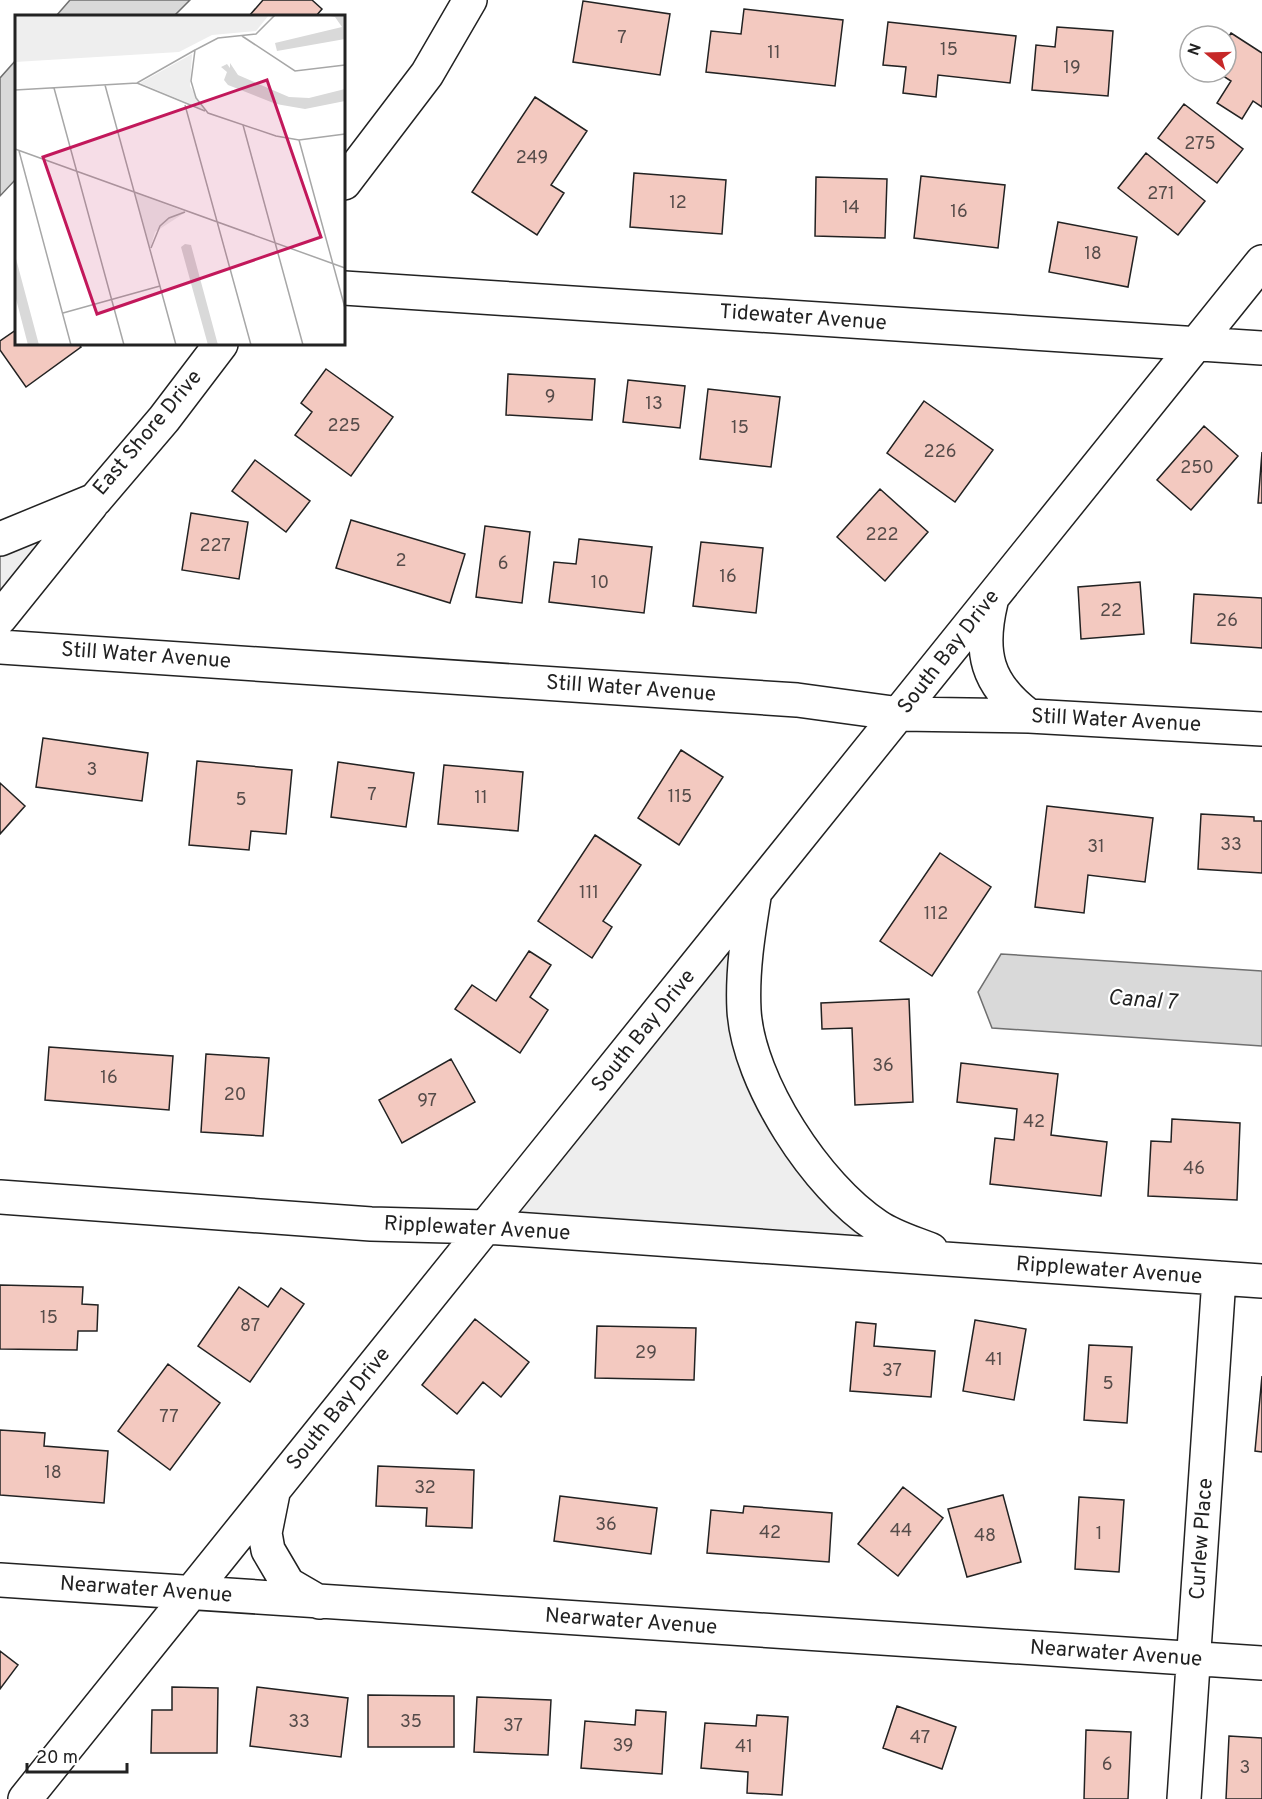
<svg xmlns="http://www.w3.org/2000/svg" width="1262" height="1799" viewBox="0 0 1262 1799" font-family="Overpass,sans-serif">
  <rect width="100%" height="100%" fill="#fff"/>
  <!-- green -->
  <path fill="#eee" stroke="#6f6f6f" stroke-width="1.5" d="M68,519l-68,86v-57z
    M749,906l-9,47 39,174 146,125 -432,-28z"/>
  <!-- water -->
  <path fill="#d9d9d9" stroke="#6f6f6f" stroke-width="1.5" d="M70,0h120l-16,16h-118z
    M16,60v119l-16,17v-118z
    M1001,954l261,17v75l-270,-18 -14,-36z"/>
  <!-- building -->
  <path fill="#f3c9c0" stroke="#222" stroke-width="1.5" d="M263,0h49l10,9 -6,7h-67z
    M583,1l87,13 -10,61 -87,-13z
    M744,9l99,11 -8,66 -129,-14 5,-41 30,3z
    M888,22l128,14 -6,47 -72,-8 -2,22 -33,-4 3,-26 -23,-2z
    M1057,27l56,4 -5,65 -76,-6 4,-45 19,2z
    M1231,33l31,20v54l-9,-6 -11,18 -25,-16 14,-22 -14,-9h9v-31z
    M535,97l52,34 -36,54 13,8 -27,42 -65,-43z
    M1184,104l59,45 -26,34 -59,-45z
    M1146,153l59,48 -27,34 -60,-47z
    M634,173l92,7 -4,54 -92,-7z
    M921,176l84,9 -7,63 -84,-10z
    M816,177l71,2 -2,59 -70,-2z
    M1058,222l79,15 -9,50 -79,-15z
    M16,330v14h63l2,3 -55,40 -26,-37v-9z
    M326,369l67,48 -42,59 -56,-41 17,-23 -11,-9z
    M508,374l87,5 -3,41 -86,-5z
    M628,380l57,6 -5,42 -57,-6z
    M708,389l72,8 -9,70 -71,-8z
    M924,401l69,49 -38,52 -68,-49z
    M1204,426l34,30 -47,54 -34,-30z
    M1262,452v51h-4z
    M255,460l55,41 -24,31 -54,-41z
    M880,489l48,43 -43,49 -48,-44z
    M191,513l57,9 -9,57 -57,-9z
    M351,520l114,34 -15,49 -114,-35z
    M485,526l45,6 -8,71 -46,-6z
    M579,539l73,8 -8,66 -95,-11 5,-40 22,2z
    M701,542l62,6 -7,65 -63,-7z
    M1140,582l4,52 -63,5 -3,-52z
    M1194,594l68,4v50l-71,-5z
    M43,738l105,15 -6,48 -106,-14z
    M681,750l42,27 -44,68 -41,-27z
    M197,761l95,9 -6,64 -35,-3 -2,19 -60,-5z
    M338,762l76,11 -8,54 -75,-10z
    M444,765l79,7 -5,59 -80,-7z
    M0,783l25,23 -25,28z
    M1047,806l106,12 -8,64 -57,-7 -4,38 -49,-6z
    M1201,814l53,3v4h8v52l-64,-4z
    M595,835l46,30 -38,56 9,6 -20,31 -54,-37z
    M940,853l51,34 -59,89 -52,-35z
    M529,951l22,14 -21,32 18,13 -28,43 -65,-44 17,-24 24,16z
    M909,999l4,103 -58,3 -3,-77 -30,1 -1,-26z
    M49,1047l124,9 -4,54 -124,-10z
    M206,1054l63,4 -6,78 -62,-4z
    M451,1059l24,43 -73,41 -23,-43z
    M961,1063l97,11 -7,61 56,7 -6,54 -111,-12 5,-46 19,2 3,-31 -60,-7z
    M1172,1119l68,4 -3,77 -89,-4 3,-55 20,1z
    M0,1285l83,2 -1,17 16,1 -1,26h-19l-1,19 -77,-1z
    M239,1287l29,20 13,-19 23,16 -54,78 -52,-36z
    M475,1319l54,43 -28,35 -18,-15 -26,32 -35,-29z
    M975,1320l51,9 -12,71 -51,-9z
    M856,1322l20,2 -2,22 61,5 -4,46 -81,-6z
    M597,1326l99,2 -2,52 -99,-2z
    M1089,1345l43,2 -5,76 -43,-3z
    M168,1364l52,39 -50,67 -52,-39z
    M1262,1376v76l-7,-1z
    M0,1430l45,3 -1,13 64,5 -4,52 -104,-8z
    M378,1466l96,4 -2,58 -46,-2 1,-18 -51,-2z
    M903,1487l40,31 -45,58 -40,-32z
    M1003,1495l18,67 -54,15 -19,-68z
    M560,1496l97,12 -6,46 -97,-13z
    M1079,1497l45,3 -5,72 -44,-3z
    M744,1506l88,7 -3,49 -122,-9 4,-43 32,3z
    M0,1651l18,14 -18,24z
    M172,1687l46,1 -1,65h-66l1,-43h20z
    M257,1687l91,11 -7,59 -91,-11z
    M368,1695l86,1v51h-86z
    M477,1697l74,3 -3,55 -74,-3z
    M897,1706l59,21 -14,42 -59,-21z
    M636,1710l30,2 -4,62 -81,-6 4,-47 50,4z
    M757,1715l31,2 -6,78 -35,-2 1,-21 -47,-4 4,-45 51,3z
    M1086,1730l45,2 -3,67h-44z
    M1229,1736l33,2v61h-36z"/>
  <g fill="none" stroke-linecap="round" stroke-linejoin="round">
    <defs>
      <path id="minor" d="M344,183l83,-109 43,-74
        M344,288l918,60
        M0,539l95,-39 69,-81 57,-75
        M991,602c-12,50 -5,82 38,114
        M0,618l91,-113
        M0,647l797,53 103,14 129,2 233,13
        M754,897c-6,37 -12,75 -10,113 4,72 73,177 133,216 16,11 37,17 54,24
        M0,1197l371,27 115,3 776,54
        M273,1493l-8,40 3,17 20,34 31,18
        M0,1580l1262,83
        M25,1799l1237,-1537
        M1184,1799l35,-521"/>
    </defs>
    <!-- minor casing -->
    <use href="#minor" stroke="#222" stroke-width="36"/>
    <!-- minor -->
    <use href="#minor" stroke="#fff" stroke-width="33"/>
  </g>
  <g text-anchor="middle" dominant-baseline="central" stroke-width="4.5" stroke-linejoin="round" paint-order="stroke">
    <!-- number labels -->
    <g font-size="18" fill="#564c4a">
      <text x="622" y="38">7</text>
      <text x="949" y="50">15</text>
      <text x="774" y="53">11</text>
      <text x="1072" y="68">19</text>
      <text x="1200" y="144">275</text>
      <text x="532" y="158">249</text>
      <text x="1161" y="194">271</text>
      <text x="678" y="203">12</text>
      <text x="851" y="208">14</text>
      <text x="959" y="212">16</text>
      <text x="1093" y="254">18</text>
      <text x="550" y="397">9</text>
      <text x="654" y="404">13</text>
      <text x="344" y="426">225</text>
      <text x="740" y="428">15</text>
      <text x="940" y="452">226</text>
      <text x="1197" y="468">250</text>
      <text x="882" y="535">222</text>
      <text x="215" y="546">227</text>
      <text x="401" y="561">2</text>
      <text x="503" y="564">6</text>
      <text x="728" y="577">16</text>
      <text x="600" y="583">10</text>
      <text x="1111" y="611">22</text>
      <text x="1227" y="621">26</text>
      <text x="92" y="770">3</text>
      <text x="372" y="795">7</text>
      <text x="680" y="797">115</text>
      <text x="481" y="798">11</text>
      <text x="241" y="800">5</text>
      <text x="1231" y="845">33</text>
      <text x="1096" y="847">31</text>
      <text x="589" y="893">111</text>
      <text x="936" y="914">112</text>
      <text x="883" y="1066">36</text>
      <text x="109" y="1078">16</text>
      <text x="235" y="1095">20</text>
      <text x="427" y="1101">97</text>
      <text x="1034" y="1122">42</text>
      <text x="1194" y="1169">46</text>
      <text x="49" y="1318">15</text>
      <text x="250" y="1326">87</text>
      <text x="646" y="1353">29</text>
      <text x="994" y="1360">41</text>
      <text x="892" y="1371">37</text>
      <text x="1108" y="1384">5</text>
      <text x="169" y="1417">77</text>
      <text x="53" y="1473">18</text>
      <text x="425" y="1488">32</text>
      <text x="606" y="1525">36</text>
      <text x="901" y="1531">44</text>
      <text x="770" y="1533">42</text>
      <text x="1099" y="1534">1</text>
      <text x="985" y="1536">48</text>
      <text x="299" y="1722">33</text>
      <text x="411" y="1722">35</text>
      <text x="513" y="1726">37</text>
      <text x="920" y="1738">47</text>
      <text x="623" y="1746">39</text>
      <text x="744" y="1747">41</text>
      <text x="1107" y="1765">6</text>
      <text x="1245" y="1768">3</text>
    </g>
    <!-- street labels -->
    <g font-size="21" fill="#222" stroke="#fff">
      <text transform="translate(803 318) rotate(4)">Tidewater Avenue</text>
      <text transform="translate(148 433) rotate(-50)">East Shore Drive</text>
      <text transform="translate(949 652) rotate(-52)">South Bay Drive</text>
      <text transform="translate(146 656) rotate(4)">Still Water Avenue</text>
      <text transform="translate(631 689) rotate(4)">Still Water Avenue</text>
      <text transform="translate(1116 721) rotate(3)">Still Water Avenue</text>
      <text transform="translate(644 1031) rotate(-51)">South Bay Drive</text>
      <text transform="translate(477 1229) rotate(3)">Ripplewater Avenue</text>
      <text transform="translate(1109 1271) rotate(4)">Ripplewater Avenue</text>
      <text transform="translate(339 1409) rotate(-51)">South Bay Drive</text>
      <text transform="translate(1202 1539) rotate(-86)">Curlew Place</text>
      <text transform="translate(146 1590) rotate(4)">Nearwater Avenue</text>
      <text transform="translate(631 1622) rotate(4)">Nearwater Avenue</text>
      <text transform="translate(1116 1654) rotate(4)">Nearwater Avenue</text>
    </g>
    <!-- water labels -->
    <g font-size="22" font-style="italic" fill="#222" stroke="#fff">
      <text transform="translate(1142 1001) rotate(4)">Canal 7</text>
    </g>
  </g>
  <!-- overview -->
  <g transform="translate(15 15)">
    <rect width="330" height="330" fill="#fff"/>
    <path d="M0,0h254l-13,16 -44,4 -33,17 -164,10zM177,39l-2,32 15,24 -65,-27zM120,178l51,19 -31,20 -5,17z" fill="#eee"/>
    <path d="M310,0h20v24l-68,12 -2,-8 67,-16 -7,-10zM215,48l8,12 51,22 20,1 36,-9v12l-40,8 -29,-5 -48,-19 -4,-5 3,-8 -6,-5 6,-3 3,4zM170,229l6,1 27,100h-10l-27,-98zM0,240l24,90h-11l-13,-50z" fill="#d9d9d9"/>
    <path fill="none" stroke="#a7a7a7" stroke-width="1.5" d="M260,0l-19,19 -38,4 -23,12 -4,31 5,17 12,15 68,23 23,4 46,-6M227,21l53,35 50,-6M122,68l68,28M90,70l71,260M39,73l70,257M0,75l122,-7 58,-33M170,90l66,240M228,110l60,220M284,125l46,168M0,134l330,119M4,136l52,194M136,233l9,-22 9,-8 16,-6M48,298l97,-27"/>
    <path fill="#c2185b" fill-opacity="0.15" stroke="#c2185b" stroke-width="3" d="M252,65l54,157 -224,77 -54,-157z"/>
    <rect width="330" height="330" fill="none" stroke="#222" stroke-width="3"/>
  </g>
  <!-- north arrow -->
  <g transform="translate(1208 54) rotate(289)"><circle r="28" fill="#ffffff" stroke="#a7a7a7" stroke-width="1.5"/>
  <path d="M0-4.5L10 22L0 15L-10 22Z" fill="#c62828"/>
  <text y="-9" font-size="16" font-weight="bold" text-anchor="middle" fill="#222222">N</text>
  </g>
  <!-- scale -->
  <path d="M27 1763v9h100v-9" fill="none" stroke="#222222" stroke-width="3"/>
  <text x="36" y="1763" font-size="18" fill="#222222" stroke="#ffffff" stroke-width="4.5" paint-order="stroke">20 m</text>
</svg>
